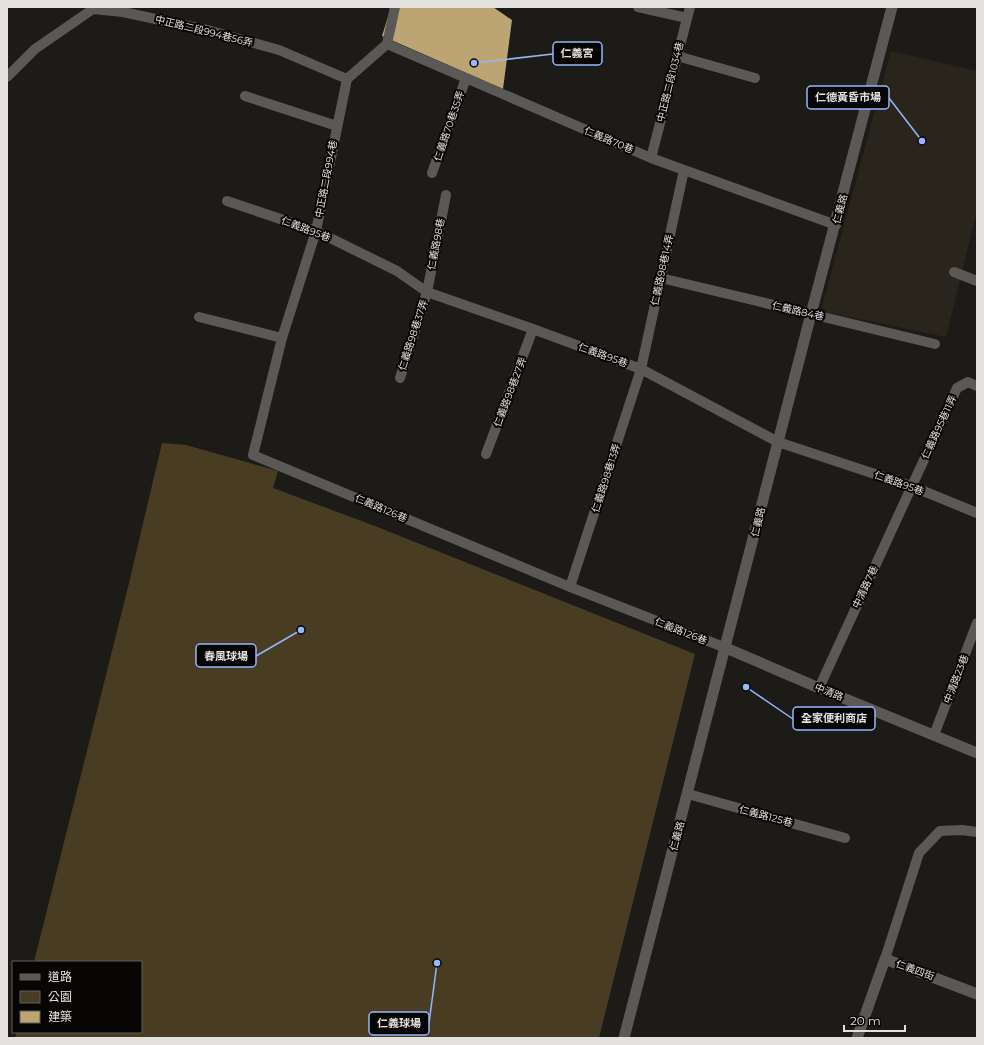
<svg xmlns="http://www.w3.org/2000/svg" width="984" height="1045" viewBox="0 0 984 1045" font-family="Montserrat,'Noto Sans TC',sans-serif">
  <rect width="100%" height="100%" fill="#1d1b17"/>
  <!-- built -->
  <path fill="#29251c" d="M891,51l86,20v140l-31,126 -125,-26z"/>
  <!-- green -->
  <path fill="#483c22" d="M162,443l24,2 92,26 -5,17 102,38 320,128 -96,384h-584l2,-6h124v-70h-107l95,-379z"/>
  <!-- building -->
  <path fill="#bca573" d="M391,7h102l19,13 -9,69 -121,-53z"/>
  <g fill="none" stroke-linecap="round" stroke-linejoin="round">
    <!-- service -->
    <path stroke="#5b5955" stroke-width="10" d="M395,7l-8,37 -40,35 -31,152 -34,107 -29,117 317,132 156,61
      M638,7l49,11
      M387,44l264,114 185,67
      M677,56l78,22
      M7,77l28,-28 58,-40 30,3 88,19 68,19 68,29
      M245,96l92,30
      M651,158l39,-151
      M432,173l34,-95
      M227,201l89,30 81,40 30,21 106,37 108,40 137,73 133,44 66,27
      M954,272l23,9
      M661,278l150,36 124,30
      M199,317l83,21
      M400,378l27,-86 19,-97
      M486,454l47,-125
      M570,587l71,-218 43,-199
      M819,688l138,-300 11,-6 9,4
      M934,735l43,-112
      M688,794l157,44
      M885,959l34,-106 21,-22 22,-1 15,2"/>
    <!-- minor -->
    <path stroke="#5b5955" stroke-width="11" d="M726,648l93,40 158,65
      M624,1038l187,-724 81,-307
      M857,1038l28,-79 92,35"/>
  </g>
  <g text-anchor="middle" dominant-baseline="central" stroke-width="4" stroke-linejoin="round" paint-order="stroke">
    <!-- street labels -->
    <g font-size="10" fill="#e2e1df" stroke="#070605">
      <text transform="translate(204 31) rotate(14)">中正路二段994巷56弄</text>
      <text transform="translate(670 82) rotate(-76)">中正路二段1034巷</text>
      <text transform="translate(449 126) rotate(-71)">仁義路70巷35弄</text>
      <text transform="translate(609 140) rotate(23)">仁義路70巷</text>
      <text transform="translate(326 179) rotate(-79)">中正路二段994巷</text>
      <text transform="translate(840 209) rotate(-75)">仁義路</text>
      <text transform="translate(306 229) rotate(21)">仁義路95巷</text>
      <text transform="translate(436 244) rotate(-79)">仁義路98巷</text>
      <text transform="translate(662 270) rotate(-78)">仁義路98巷14弄</text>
      <text transform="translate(798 311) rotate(13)">仁義路84巷</text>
      <text transform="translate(413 335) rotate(-72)">仁義路98巷37弄</text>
      <text transform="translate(603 355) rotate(20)">仁義路95巷</text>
      <text transform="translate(510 392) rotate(-69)">仁義路98巷27弄</text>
      <text transform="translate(939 427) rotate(-65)">仁義路95巷11弄</text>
      <text transform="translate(606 478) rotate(-72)">仁義路98巷13弄</text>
      <text transform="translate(899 483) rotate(20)">仁義路95巷</text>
      <text transform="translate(381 508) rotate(23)">仁義路126巷</text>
      <text transform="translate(758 522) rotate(-76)">仁義路</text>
      <text transform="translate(865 587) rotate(-65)">中清路7巷</text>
      <text transform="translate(681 631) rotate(22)">仁義路126巷</text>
      <text transform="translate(956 679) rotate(-69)">中清路23巷</text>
      <text transform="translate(829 692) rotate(22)">中清路</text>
      <text transform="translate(766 816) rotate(15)">仁義路125巷</text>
      <text transform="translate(677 836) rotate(-75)">仁義路</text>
      <text transform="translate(915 970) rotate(20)">仁義四街</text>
    </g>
  </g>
  <!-- callouts -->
  <path fill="none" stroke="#96b6fd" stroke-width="1.5" d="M474 63L553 54M922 141L889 98M301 630L256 656M746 687L793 719M437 963L429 1023"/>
  <g fill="#96b6fd" stroke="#070605" stroke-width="1.5">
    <circle cx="474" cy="63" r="4"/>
    <circle cx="922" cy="141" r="4"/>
    <circle cx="301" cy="630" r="4"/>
    <circle cx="746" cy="687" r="4"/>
    <circle cx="437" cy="963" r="4"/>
  </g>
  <g fill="#070605" stroke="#96b6fd" stroke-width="1.5">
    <rect x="553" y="42" width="49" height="23" rx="4"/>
    <rect x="807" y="86" width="82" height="23" rx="4"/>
    <rect x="196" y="644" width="60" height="23" rx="4"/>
    <rect x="793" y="707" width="82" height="23" rx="4"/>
    <rect x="369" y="1012" width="60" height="23" rx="4"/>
  </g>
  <g font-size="11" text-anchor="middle" font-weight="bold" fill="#e2e1df">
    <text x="577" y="57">仁義宮</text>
    <text x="848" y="101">仁德黃昏市場</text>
    <text x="226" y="660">春風球場</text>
    <text x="834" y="722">全家便利商店</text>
    <text x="399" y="1027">仁義球場</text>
  </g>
  <!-- border -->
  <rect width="984" height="1045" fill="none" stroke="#e2e1df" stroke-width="16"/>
  <!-- legend -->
  <rect x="12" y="961" width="130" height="72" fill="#070605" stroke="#5f5e5c"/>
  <rect x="20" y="974" width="20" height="6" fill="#5b5955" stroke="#5f5e5c"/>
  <text x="48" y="981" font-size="12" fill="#e2e1df">道路</text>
  <rect x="20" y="991" width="20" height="12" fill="#483c22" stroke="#5f5e5c"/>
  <text x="48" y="1001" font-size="12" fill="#e2e1df">公園</text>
  <rect x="20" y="1011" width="20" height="12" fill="#bca573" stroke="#5f5e5c"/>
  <text x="48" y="1021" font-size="12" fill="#e2e1df">建築</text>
  <!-- scale -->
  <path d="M844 1025v6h61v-6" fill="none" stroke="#e2e1df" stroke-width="2"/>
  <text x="850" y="1025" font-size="12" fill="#e2e1df" stroke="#070605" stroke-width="3" paint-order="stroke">20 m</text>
</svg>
